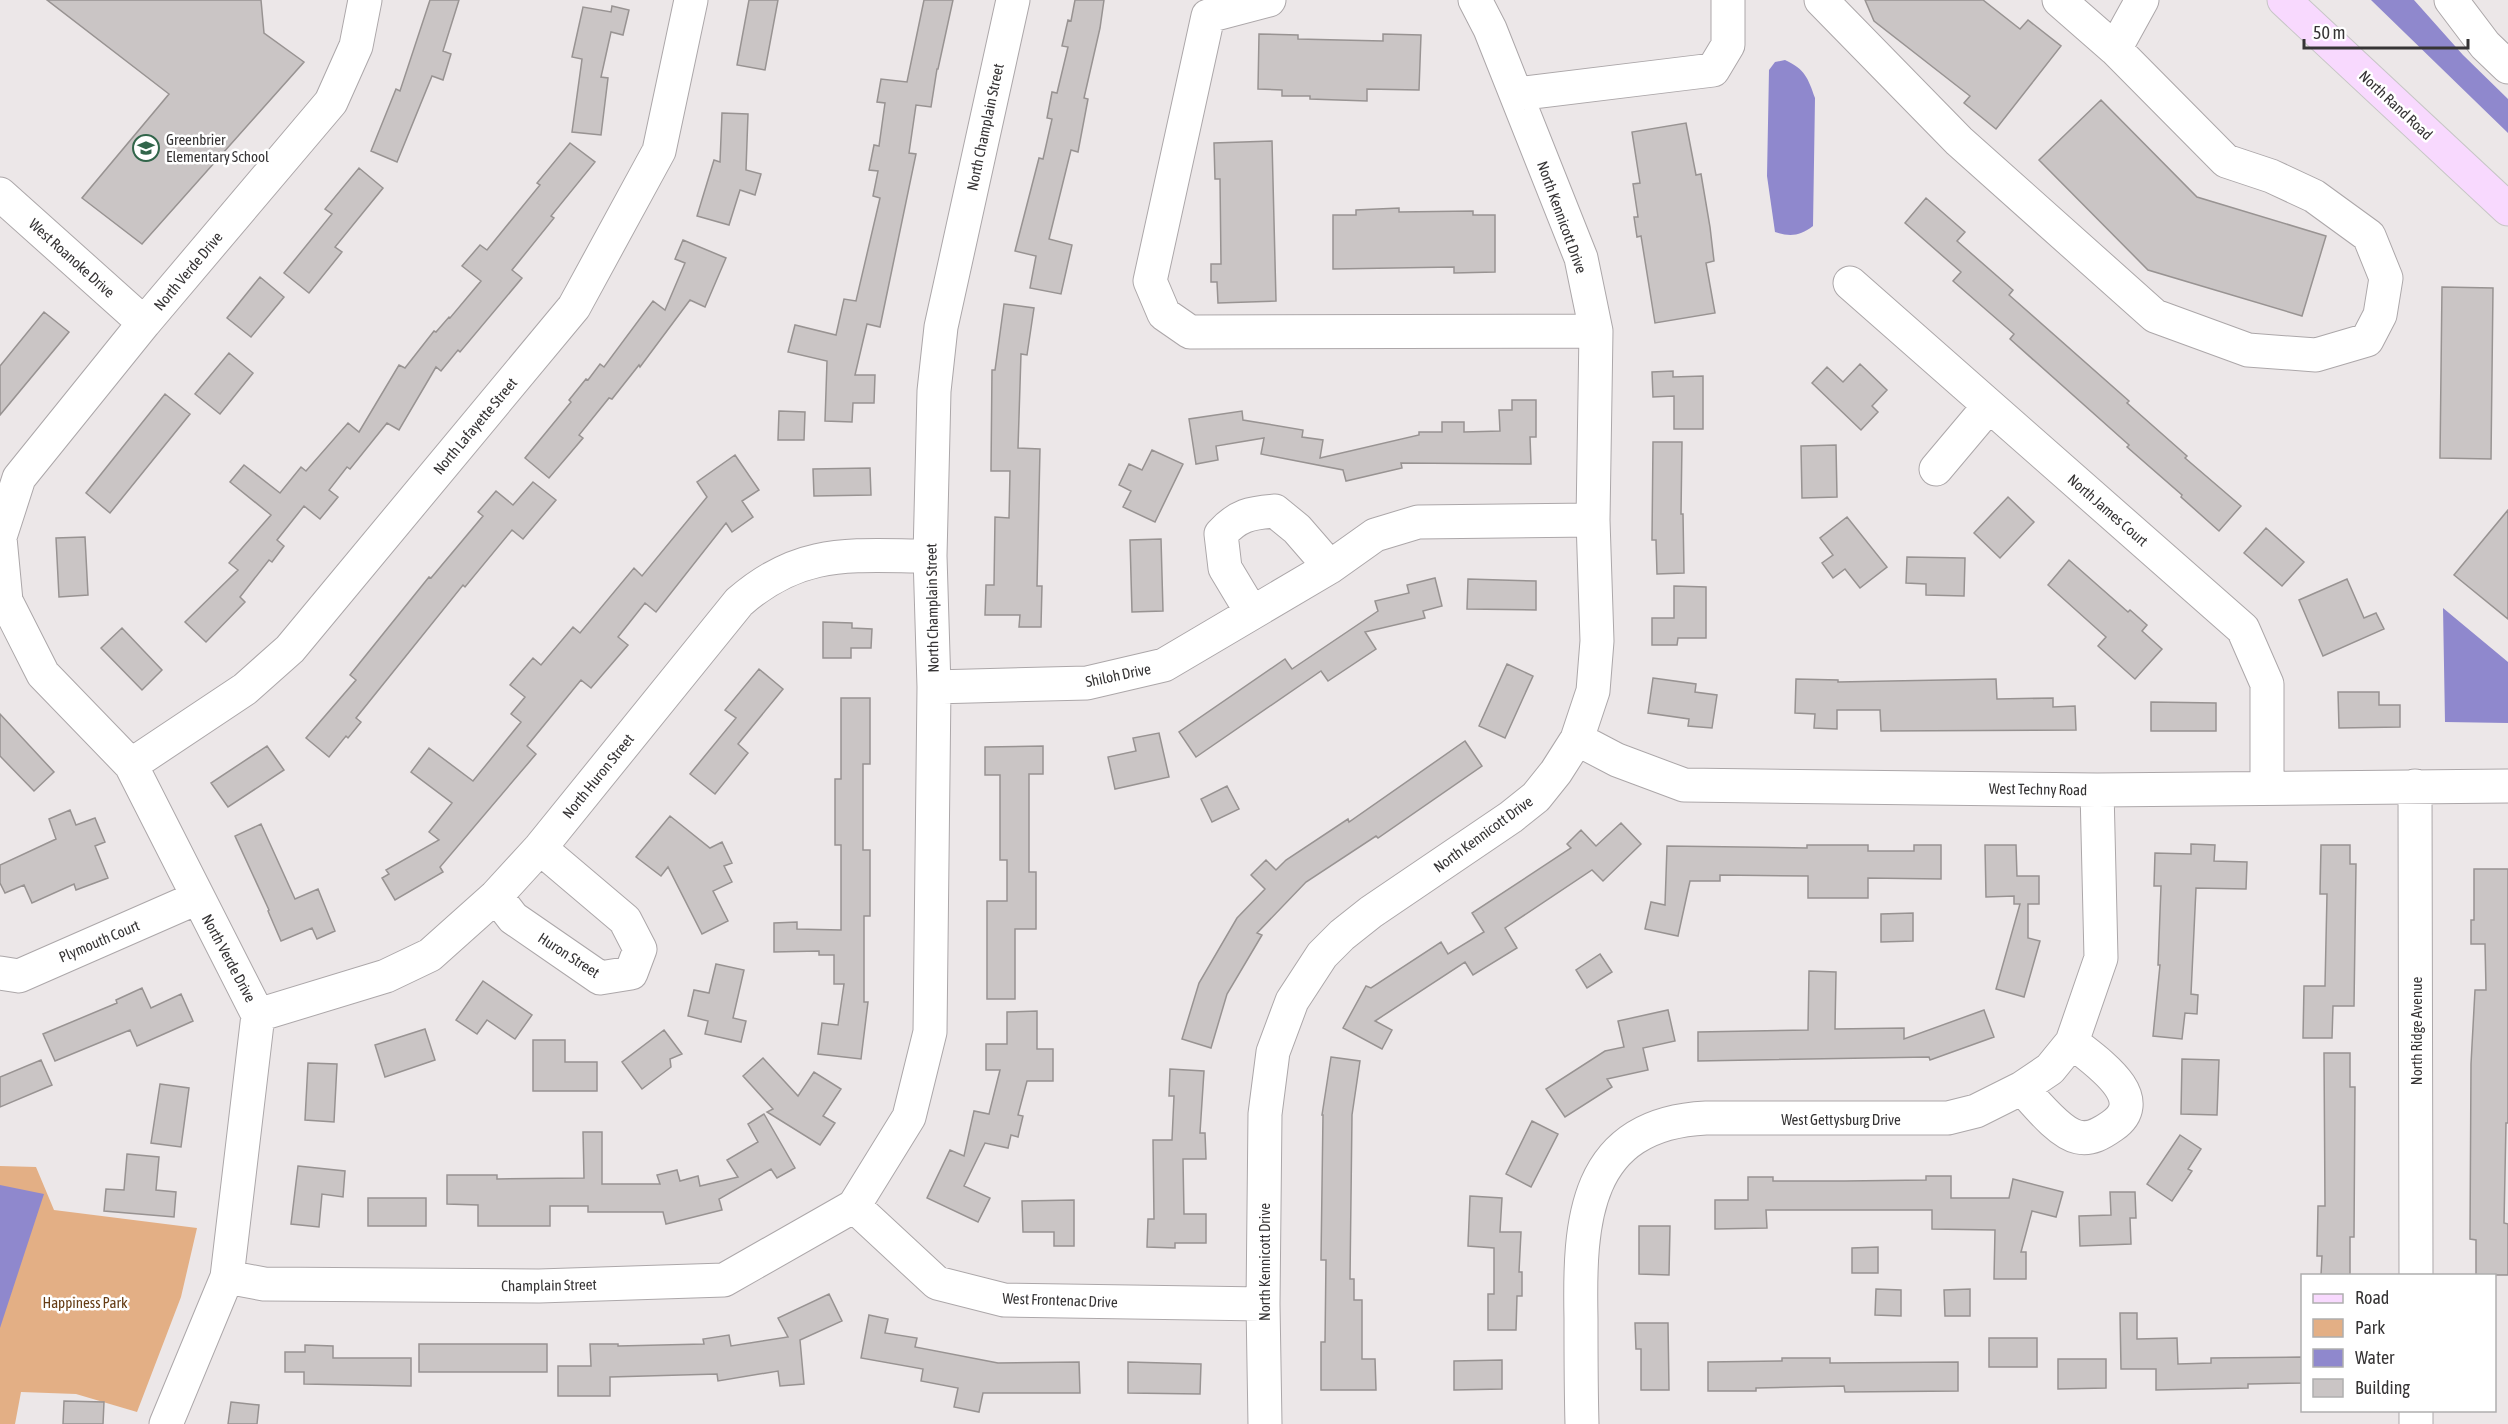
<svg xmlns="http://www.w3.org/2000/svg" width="2508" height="1424" viewBox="0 0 2508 1424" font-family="'Asap Condensed',sans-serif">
  <rect width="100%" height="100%" fill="#ece7e8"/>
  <!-- green -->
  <path fill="#e3af85" d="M0,1166l36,1 18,43 143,18 -16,69 -44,115 -61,-18 -55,-2 -6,32h-15z"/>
  <!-- water -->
  <path fill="#8f88cd" d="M2371,0h43l49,55 45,44v34z
    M1785,60c20,9 23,18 30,38l-2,128c-13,10 -23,11 -38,6l-8,-56 2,-106 6,-8z
    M2443,608l65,54v61l-63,-1z
    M0,1185l44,9 -44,134z"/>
  <!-- building -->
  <path fill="#cac5c5" stroke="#989392" stroke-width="1.5" d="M47,0h214l3,33 40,29 -162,182 -60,-46 87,-104z
    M430,0h29l-16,51 8,3 -8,26 -11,-4 -35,86 -26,-11 25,-62 4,2z
    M749,0h29l-13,70 -28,-5z
    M924,0h29l-15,69h-1l-6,38 -15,-2 -7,48 7,1 -36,173 -13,-3 -12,51h20l-1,28h-21l-1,19 -27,-1 2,-60 -39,-9 7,-27 41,10 8,-36 12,2 24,-103 -7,-2 5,-25 -9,-1 5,-25 5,1 6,-43 -8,-1 4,-23 26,3z
    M1075,0h29l-4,28 -16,70 4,1 -10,53 -7,-2 -22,89 23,6 -11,49 -31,-6 6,-32 -21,-5 24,-93 4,1 9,-40 -5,-1 5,-26 5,1 11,-46 -6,-1 6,-26 3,1z
    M1865,0h118l37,29 8,-9 33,26 -65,83 -32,-26 6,-7 -96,-75z
    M612,6l17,4 -6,25 -12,-3 -10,45 7,1 -7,57 -29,-3 10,-73 -10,-2 11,-50 28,5z
    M1259,34l39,1v4l85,2v-7l38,1 -2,55 -52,-1v12l-57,-2v-3h-28v-6l-24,-1z
    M2101,100l96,97 129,39 -24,80 -154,-46 -109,-110z
    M722,113l26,1 -2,56 15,4 -6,21 -15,-5 -11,35 -32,-9 17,-56 6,2z
    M1686,123l10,52 5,-1 9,53 4,34 -8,2 9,50 -60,10 -14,-87 -4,1 -3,-20h4l-5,-33 7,-1 -8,-51z
    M1272,141l4,160 -58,2 -1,-21h-6v-18h10l-1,-85h-5l-1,-36z
    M570,143l25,19 -44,54 3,2 -42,52 10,8 -62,74 -2,-2 -17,21 -5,-4 -37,63 -12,-7 -37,46 -3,-2 -18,23 9,7 -18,22 -16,-13 -27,34 7,6 -12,16 -3,-2 -29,37 5,5 -39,40 -21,-20 53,-52 -9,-7 42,-48 -41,-33 14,-17 36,28 21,-26 5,4 42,-48 11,9 40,-67 6,3 29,-37 2,1 13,-15 1,1 31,-37 -19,-15 18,-21 7,5 53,-65 -3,-2z
    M359,168l24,20 -48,59 7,5 -33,41 -25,-20 48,-59 -7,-5z
    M1926,198l39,34 -8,9 56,49 -4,5 120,106 -2,2 60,53 -2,2 56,48 -22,25 -38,-34 1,-2 -55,-48 2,-2 -119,-106 4,-5 -61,-53 8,-9 -56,-49z
    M1399,208v4l74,-1v4h22v57l-41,1v-6l-121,2v-54h23v-5z
    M683,240l43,18 -21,49 -15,-7 -50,67 -1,-2 -27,34 -3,-1 -30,37 4,3 -34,40 -24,-20 46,-56 -2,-2 17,-21 2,1 12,-16 4,3 49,-66 12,9 20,-47 -10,-4z
    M260,277l24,20 -33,40 -24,-19z
    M2442,287l51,1 -2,171 -51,-1z
    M1004,304l30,4 -7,47 -6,-1 -3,94 22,1 -3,137h5l-1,41h-22l1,-12h-35l1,-30h8l1,-68 14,1 1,-47h-19l1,-101h3z
    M44,312l25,20 -69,83v-49z
    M229,353l24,20 -33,41 -25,-20z
    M1860,364l27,26 -15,16 6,6 -17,18 -49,-47 15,-16 16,15z
    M1673,371v6l30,-1v53h-29v-33l-21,1 -1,-25z
    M165,394l25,20 -80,99 -24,-20z
    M1512,400h24v37h-6l1,27 -130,-1 1,5 -56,13 -3,-11 -82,-16 3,-16 -48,8 2,14 -22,4 -7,-45 53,-8 1,9 60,10 -1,7 21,3 -3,18 99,-23v-3h23v-10h22v10l36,-1 -1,-21h13z
    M779,411l26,1 -1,28h-26z
    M1653,442h29l-1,72h2l1,59 -27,1 -1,-34h-4z
    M1836,445l1,52 -35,1 -1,-52z
    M1152,450l31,14 -28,58 -32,-15 8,-16 -12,-6 10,-21 13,6z
    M735,455l24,35 -17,11 11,16 -21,15 -6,-9 -70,89 -11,-9 -27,34 10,8 -37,43 -10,-8 -54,66 9,8 -96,113 3,5 -48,28 -13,-22 7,-4 -3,-4 53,-30 -10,-8 23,-29 -41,-31 18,-24 44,33 48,-59 -10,-8 14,-17 -15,-12 23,-27 8,7 32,-38 7,6 54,-65 8,8 65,-79 -10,-15z
    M870,468l1,27 -57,1 -1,-27z
    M533,482l23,18 -33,39 -11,-9 -47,57 -2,-2 -107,133 5,4 -13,16 -2,-2 -17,21 -23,-19 50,-58 -6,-5 79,-98 2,1 52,-62 -5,-4 18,-21 17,14z
    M2008,497l26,25 -34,36 -26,-25z
    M2508,510v109l-54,-44z
    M1847,517l40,50 -27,21 -15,-19 -12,9 -11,-15 11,-8 -13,-17z
    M2266,528l38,34 -22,24 -38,-33z
    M85,537l3,58 -29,2 -3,-59z
    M1161,539l2,72 -31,1 -2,-72z
    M1907,557l58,1 -1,38 -38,-1v-11l-20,-1z
    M2069,560l59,52 2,-2 17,15 -5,6 20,18 -27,30 -37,-33 8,-9 -58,-52z
    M1435,578l7,28 -19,5 2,7 -60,14 11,17 -48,32 -7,-10 -125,86 -17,-25 106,-73 7,10 86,-58 -3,-10 34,-8 -2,-8z
    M1468,579l68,2v29l-69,-1z
    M2347,579l17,39 12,-5 8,16 -61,27 -24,-56z
    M1674,586l32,1v51h-28l-1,7h-25v-27h22z
    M823,622l29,1v5l20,1 -1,19h-20v10h-28z
    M122,628l40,42 -20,20 -41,-42z
    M1507,664l26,12 -28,62 -26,-12z
    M759,669l24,20 -45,55 10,9 -33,41 -25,-20 46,-56 -11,-8z
    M1653,678l43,6 -1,8 22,3 -5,33 -24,-2 1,-7 -41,-6z
    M1796,679l42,1v2l158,-3 1,20 56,-1v9l22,-1 1,24 -195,1 -1,-21h-43v19l-23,-1 1,-14 -20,-1z
    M2338,692h41v13h21v22l-61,1z
    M841,698h29v66h-7v86h7v66h-6v86h4l-7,57 -43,-5 4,-31 16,2 6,-41h-10v-29h-15v-4l-45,1v-29l23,-1v7l44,1v-85h-6v-66h6z
    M2151,702l65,1v28h-65z
    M0,714l54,58 -20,19 -34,-35z
    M1159,733l10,44 -54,12 -7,-32 28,-6 -3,-13z
    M1465,741l17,25 -104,72 -2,-2 -70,46 -49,51 5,2 -35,59 -16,54 -29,-9 17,-56 38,-65 28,-29 -14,-14 15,-15 10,10 10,-10 62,-41 1,3z
    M267,746l17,24 -56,37 -17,-24z
    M1043,746v28h-14v98h7v57h-21v70h-28v-98h20v-41h-7v-85h-15v-28z
    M1227,786l12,23 -27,13 -11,-23z
    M70,810l6,15 19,-7 10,24 -10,4 13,32 -32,12 -2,-6 -42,19 -8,-18 -19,8 -5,-10v-18l56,-26 -7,-20z
    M670,816l40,32 12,-6 10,21 -8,3 8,16 -19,9 15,30 -26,13 -34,-67 -7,9 -25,-19z
    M1621,823l20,21 -38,37 -11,-11 -87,58 12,20 -44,27 -8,-13 -90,59 17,9 -10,19 -39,-21 23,-42 5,2 70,-46 7,12 36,-22 -12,-19 99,-65 -4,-4 14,-14 15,16z
    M261,824l34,75 23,-10 17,42 -18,8 -5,-11 -31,13 -13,-30 1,-1 -34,-74z
    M2191,844l24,1 -1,16 33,1 -1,27 -50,-1 -5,106 7,1 -1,19 -12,-1 -3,26 -29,-3 7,-71h-2l3,-79h-7l1,-33 36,1z
    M1807,845h61v6h46v-6h27v34l-73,-1v20h-60v-22l-88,-1v6h-30l-12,55 -33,-7 6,-27 14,3 2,-59 140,2z
    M1985,845h31l1,31h22v28h-11v34l12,3 -16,56 -28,-8 24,-85h-6v-8l-28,1z
    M2321,845h29v19h6l-2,142h-21l-1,32h-29l1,-52h21l2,-92h-7z
    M2474,869h34v254h-2l-2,100 4,1v51h-32v-35l-6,-1 1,-175 4,-74h11l-1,-46h-14v-24h3z
    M1913,913v28l-32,1v-28z
    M1600,954l12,18 -25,16 -11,-18z
    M716,964l28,6 -11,48 13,3 -5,21 -36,-8 3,-13 -20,-5 6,-26 15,3z
    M1809,971l27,1 -1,57 69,-1v11l80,-29 10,27 -64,23 -1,-3 -231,4v-29l110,-2z
    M483,981l49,34 -17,24 -28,-19 -10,14 -21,-14z
    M142,988l9,20 30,-14 12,27 -56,25 -7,-16 -75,31 -12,-27 74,-31 -1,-3z
    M1668,1010l7,31 -32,7 5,22 -41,9 5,8 -47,30 -19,-28 59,-38 19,-4 -6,-26z
    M1037,1011v38h16v32h-26l-9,34 5,1 -5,21 -7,-2 -3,13 -23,-5 -21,43 26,12 -12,24 -51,-24 23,-48 14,6 10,-45 15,3 11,-44h-14v-26h21v-32z
    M425,1029l10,31 -50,17 -10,-32z
    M664,1030l18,24 -12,5 1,8 -29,22 -20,-27z
    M533,1040h32v22h32v29h-64z
    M2324,1053h26v34h5l-1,150h-4v38h-29l1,-19h-5l1,-50h7z
    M1331,1057l29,4 -8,54 -2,164h4v21h8v59h13l1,31h-55v-48h4l1,-82h-5l2,-145h-1z
    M763,1058l35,38 16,-24 27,17 -18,27 12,7 -15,22 -53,-33 6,-3 -30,-33z
    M2182,1059l37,1 -2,55 -36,-1z
    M41,1060l11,25 -52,22v-30z
    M308,1063l29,1 -3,58 -29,-2z
    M1170,1069l34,2 -4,62h5l1,26h-23l1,55h22v29h-31v5l-28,-1 1,-28h6l-1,-79h19l2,-44h-5z
    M160,1084l29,4 -8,59 -30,-4z
    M764,1114l31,54 -18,10 -6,-9 -52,30 3,11 -56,14 -3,-12h-75v-6h-38v20h-72v-21l-31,-1v-29h50v4l87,-1 -1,-46h19v52h58l-3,-9 20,-5 3,11 18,-5 2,10 38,-9 -11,-17 31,-18 -10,-18z
    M1532,1121l26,13 -27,53 -25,-13z
    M2180,1135l21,14 -13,20 4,2 -20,30 -25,-17z
    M127,1154l32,3 -3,33 20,2 -2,25 -70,-6 2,-22 18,1z
    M298,1166l47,5 -2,26 -21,-3 -3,33 -28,-3z
    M1926,1176h25v22h58l4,-19 50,13 -7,25 -24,-6 -11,41h5v27h-32l1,-49 -63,-1v-19h-166l1,18 -52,1v-29h33v-23h25v4h72l81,-1z
    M2110,1192h25l1,26h-6l1,26 -51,2 -1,-30 32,-1z
    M1470,1196l32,2 -2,34h21l-2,40h3v24h-5l-1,34h-28v-36h6v-46l-26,-2z
    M368,1198h58v28h-58z
    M1074,1200v46h-20v-14h-31l-1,-31z
    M1639,1226h31l-1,49 -30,-1z
    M1878,1247v26h-26v-25z
    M1876,1289l25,1v26l-26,-1z
    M1970,1289v27h-25l-1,-26z
    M829,1294l13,27 -42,19 4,44 -24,2 -2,-15 -60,10 -1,-7 -107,3v19h-52v-30h33l-1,-22h28v2l86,-2 -1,-5 26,-4 2,11 57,-9 -10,-19z
    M2120,1313h17v26l40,-1 1,26 33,-1v-5l91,-1v26l-54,1v4l-92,2v-21h-35z
    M869,1315l19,4 -3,14 32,5 -2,9 83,16 81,-1 1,31h-97l-4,19 -25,-5 4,-19 -37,-7 2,-12 -62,-11z
    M1635,1323h33l1,67h-28v-41h-5z
    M1989,1338h48v29h-48z
    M419,1344h128v28h-128z
    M305,1345l28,1v12h78v28l-107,-2v-12h-19v-20h20z
    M1782,1358h48v5l128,-1v29l-113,1 -1,-6 -88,2v3h-48v-29l74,-1z
    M2058,1359h48v29l-48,1z
    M1502,1360v29l-48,1v-29z
    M1128,1362l73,2 -1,30 -72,-1z
    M64,1401l40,1 -1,22h-40z
    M231,1402l28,3 -2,19h-29z"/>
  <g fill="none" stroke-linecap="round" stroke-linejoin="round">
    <defs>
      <path id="minor" d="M1269,0l-61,16 -58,265 14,33 26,18 406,-1
        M1821,0l138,141 196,175 93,34 68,5 51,-15 13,-25 6,-37 -17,-42 -55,-40 -43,-20 -45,-15 -111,-112 -56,-49
        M2451,0l34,45 23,22
        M2115,49l27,-49
        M1516,94l197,-24 15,-25v-45
        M0,194l144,129
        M1850,283l393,346 24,55v103
        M1936,469l53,-63
        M0,537l19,-59 125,-155 187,-221 25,-56 9,-46
        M0,538l6,63 37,73 88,91 127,250 -31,262 -61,147
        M1252,613l-27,-45 -4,-34c17,-19 29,-21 54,-23l22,18 33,38
        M934,687l153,-4 77,-18 166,-98 45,-32 43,-13 175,-2
        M1577,739l40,21 67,25 413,5 411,-4
        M131,765l114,-76 45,-40 284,-342 85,-156 32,-151
        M2415,786l1,490
        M496,896l17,22 87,60 31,-5 9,-24 -15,-29 -85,-72
        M0,973l19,3 178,-78
        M258,1015l128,-39 44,-21 66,-59 44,-48 199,-246c63,-55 113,-46 191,-46
        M2022,1088c13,14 37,45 56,49 13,3 24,-4 34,-11 41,-28 -18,-66 -40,-84
        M854,1206l83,77 67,17 259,4
        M227,1277l37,7 275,2 185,-6 130,-74 55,-89 21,-85 4,-345 -4,-131 4,-165 7,-64 72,-327
        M1265,1424l-2,-120 2,-190 8,-62 19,-51 30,-46 20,-20 29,-23 140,-95 25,-20 20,-25 21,-33 16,-48 4,-50 -4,-121 3,-189 -15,-73 -91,-229 -15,-29
        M1582,1424c-1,-35 -1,-70 -1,-105 -2,-97 2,-195 125,-201h242l28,-7 46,-23 28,-19 22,-27 29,-84 -4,-168
        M2416,1424v-14"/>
      <path id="major" d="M2284,0l224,209"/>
    </defs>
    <!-- minor casing -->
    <use href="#minor" stroke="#aca7a9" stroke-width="35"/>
    <!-- major casing -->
    <use href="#major" stroke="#c7c6c6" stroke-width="35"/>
    <!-- minor -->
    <use href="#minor" stroke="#fff" stroke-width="33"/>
    <!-- major -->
    <use href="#major" stroke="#f8d9fe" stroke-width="33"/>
  </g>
  <!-- icons -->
  <defs>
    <symbol id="school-ring" viewBox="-11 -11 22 22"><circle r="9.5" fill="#fff" stroke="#31654a" stroke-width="1.5"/><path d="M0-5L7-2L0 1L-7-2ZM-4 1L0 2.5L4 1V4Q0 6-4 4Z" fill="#31654a"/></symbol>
  </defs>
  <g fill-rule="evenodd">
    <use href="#school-ring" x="131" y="133" width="30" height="30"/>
  </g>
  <g text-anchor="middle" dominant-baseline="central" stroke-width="5" stroke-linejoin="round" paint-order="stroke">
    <!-- street labels -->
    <g font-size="15" fill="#363435" stroke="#fff">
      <text transform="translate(2396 105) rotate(43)">North Rand Road</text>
      <text transform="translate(985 127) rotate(-78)">North Champlain Street</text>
      <text transform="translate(1562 217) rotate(70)">North Kennicott Drive</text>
      <text transform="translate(72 258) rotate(42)">West Roanoke Drive</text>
      <text transform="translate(188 271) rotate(-50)">North Verde Drive</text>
      <text transform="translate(475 426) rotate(-50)">North Lafayette Street</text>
      <text transform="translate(2108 510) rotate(41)">North James Court</text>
      <text transform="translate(932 608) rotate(-91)">North Champlain Street</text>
      <text transform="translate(1118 675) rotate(-12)">Shiloh Drive</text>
      <text transform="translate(598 776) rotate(-51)">North Huron Street</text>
      <text transform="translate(2038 789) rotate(1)">West Techny Road</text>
      <text transform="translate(1483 834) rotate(-36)">North Kennicott Drive</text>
      <text transform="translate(99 941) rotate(-23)">Plymouth Court</text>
      <text transform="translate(569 955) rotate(33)">Huron Street</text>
      <text transform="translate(229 958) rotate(62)">North Verde Drive</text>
      <text transform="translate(2416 1031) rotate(-90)">North Ridge Avenue</text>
      <text x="1841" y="1119">West Gettysburg Drive</text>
      <text transform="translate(1264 1262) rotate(-90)">North Kennicott Drive</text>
      <text transform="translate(549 1285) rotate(-1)">Champlain Street</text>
      <text transform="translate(1060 1300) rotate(2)">West Frontenac Drive</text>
    </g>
    <!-- poi labels -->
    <g font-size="15" fill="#363435" stroke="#fff" text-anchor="start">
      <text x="166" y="139">Greenbrier<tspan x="166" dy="17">Elementary School</tspan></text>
    </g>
    <!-- park labels -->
    <g font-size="15" fill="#653c15" stroke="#fff">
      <text x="85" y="1302">Happiness Park</text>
    </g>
  </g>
  <!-- legend -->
  <rect x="2301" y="1274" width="195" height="138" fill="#ffffff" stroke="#afaeae" stroke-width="1.5"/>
  <rect x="2313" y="1294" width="30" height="9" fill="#f8d9fe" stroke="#afaeae" stroke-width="1.5"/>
  <text x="2355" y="1304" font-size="18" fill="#363435">Road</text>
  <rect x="2313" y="1319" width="30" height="18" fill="#e3af85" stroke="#afaeae" stroke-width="1.5"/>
  <text x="2355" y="1334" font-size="18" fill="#363435">Park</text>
  <rect x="2313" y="1349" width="30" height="18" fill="#8f88cd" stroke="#afaeae" stroke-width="1.5"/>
  <text x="2355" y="1364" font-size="18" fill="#363435">Water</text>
  <rect x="2313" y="1379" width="30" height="18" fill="#cac5c5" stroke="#afaeae" stroke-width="1.5"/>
  <text x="2355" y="1394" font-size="18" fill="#363435">Building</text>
  <!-- scale -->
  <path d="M2304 39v9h164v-9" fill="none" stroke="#363435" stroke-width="3"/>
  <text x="2313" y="39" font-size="18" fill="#363435" stroke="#ffffff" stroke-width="4.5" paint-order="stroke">50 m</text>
</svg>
